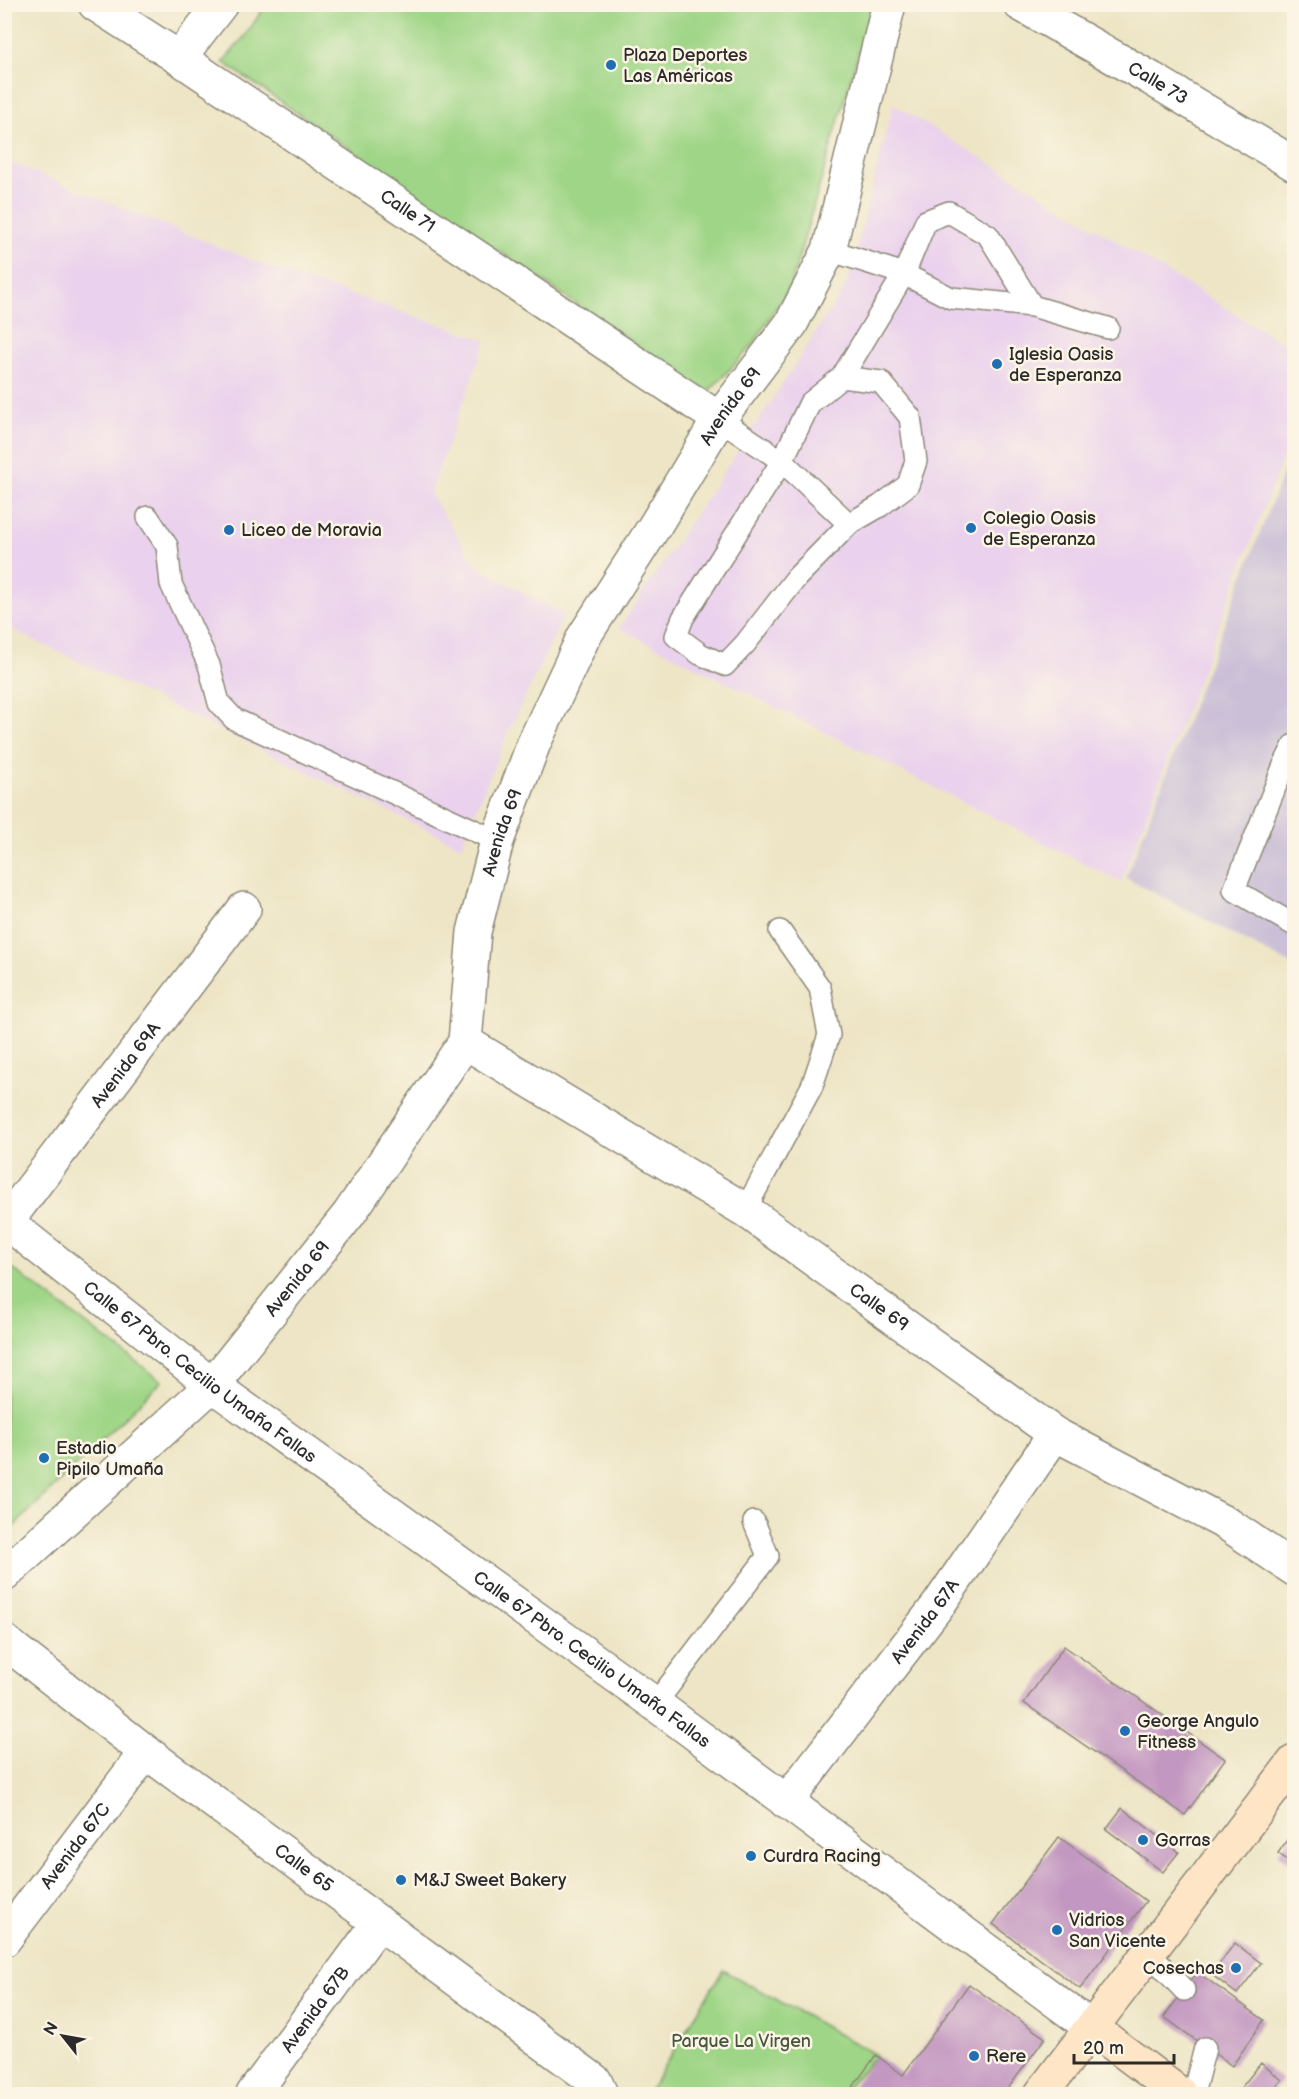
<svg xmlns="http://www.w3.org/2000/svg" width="1299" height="2099" viewBox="0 0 1299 2099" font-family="'Balsamiq Sans',sans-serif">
  <rect width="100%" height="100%" fill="#fcf5e5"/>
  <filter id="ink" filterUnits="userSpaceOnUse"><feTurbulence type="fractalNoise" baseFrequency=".0167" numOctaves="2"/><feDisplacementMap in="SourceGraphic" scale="12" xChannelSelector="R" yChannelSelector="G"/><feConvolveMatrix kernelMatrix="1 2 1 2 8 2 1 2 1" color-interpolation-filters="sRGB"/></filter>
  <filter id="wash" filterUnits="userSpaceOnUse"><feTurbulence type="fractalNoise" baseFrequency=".008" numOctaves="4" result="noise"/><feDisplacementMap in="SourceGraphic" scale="24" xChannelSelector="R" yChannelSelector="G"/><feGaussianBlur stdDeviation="1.35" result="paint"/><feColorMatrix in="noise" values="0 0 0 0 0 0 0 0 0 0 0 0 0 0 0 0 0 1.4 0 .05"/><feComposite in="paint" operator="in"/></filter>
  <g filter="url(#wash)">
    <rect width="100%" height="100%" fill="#ede5c5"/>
    <!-- built -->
    <path fill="#ead1ed" d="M893,104l401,246v79l-173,453 -502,-254 150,-223 79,-123z
      M4,160l265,107 217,73 -56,153 47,74 87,48 -55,115 -48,116 -456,-220z"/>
    <!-- industrial -->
    <path fill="#cabfd7" d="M1294,445v521l-168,-88z"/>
    <!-- green -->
    <path fill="#9fd586" stroke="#658058" stroke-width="1.5" d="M266,5h606l-81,279 -39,62 -42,44 -11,-2 -476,-326 22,-26z
      M5,1263l157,118 -157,154z
      M723,1970l153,85 -34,39h-195z"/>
    <g id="blocks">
      <!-- building -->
      <path fill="#c297c1" d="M1064,1646l161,113 -40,56 -161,-112z
        M1122,1808l57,44 -16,20 -57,-43z
        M1294,1830v35l-16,-12z
        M1059,1837l87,64 -66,88 -87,-65z
        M1235,1943l26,20 -24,31 -26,-20z
        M1197,1972l67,48 -32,46 -68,-49z
        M969,1984l76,54 -41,56h-143l-9,-6 24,-33 27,20z
        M1261,2063l21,17 -12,14h-34z"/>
    </g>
  </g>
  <g filter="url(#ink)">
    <use href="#blocks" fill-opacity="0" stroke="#8c8878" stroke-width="1.5"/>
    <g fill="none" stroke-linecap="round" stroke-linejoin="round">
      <defs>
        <path id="service" d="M829,250l75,24 47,24 81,8 76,22
          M842,377l62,-103 22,-53 23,-9 39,23 44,71
          M719,419l63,42 67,63 31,-18 28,-21 8,-24 -6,-44 -29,-35 -39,-5 -32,26 -28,58 -99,157 -7,18 24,18 25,11 20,-21 52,-67 52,-53
          M148,517l19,29 4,38 38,81 10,38 15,16 263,122
          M1294,745l-10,20 -50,125 60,35
          M745,1210l67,-124 17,-51 -9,-47 -40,-57
          M655,1704l113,-148 -14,-34
          M1149,1953l35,37
          M1193,2094l12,-46"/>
        <g id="minor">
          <path id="s1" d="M95,4l84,54 540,361"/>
          <path id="s2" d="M1020,4l132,75 142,85"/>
          <path d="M179,58l42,-54"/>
          <path id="s3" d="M465,1042l280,168 310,224 174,91 65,44"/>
          <path id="s4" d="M4,1220l208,165 443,319 437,324"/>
          <path id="s5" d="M7,1221l237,-312"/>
          <path id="s6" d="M4,1575l208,-190 137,-171 116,-172 9,-110 23,-91 37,-98 49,-105 73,-114 63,-105 72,-95 38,-74 60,-246"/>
          <path id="s7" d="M4,1641l142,111 449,329 6,13"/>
          <path id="s8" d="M786,1802l153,-198 116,-170"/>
          <path id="s9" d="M4,1940l142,-188"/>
          <path id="s10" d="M253,2094l125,-170"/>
        </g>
        <path id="secondary" d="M1092,2028l88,66
          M1041,2094l253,-332"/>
      </defs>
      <!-- service casing -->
      <use href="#service" stroke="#8c8878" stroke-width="24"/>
      <!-- minor casing -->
      <use href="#minor" stroke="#8c8878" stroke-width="36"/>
      <!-- secondary casing -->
      <use href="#secondary" stroke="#8c8878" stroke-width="36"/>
      <!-- service -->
      <use href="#service" stroke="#fff" stroke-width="21"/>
      <!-- minor -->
      <use href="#minor" stroke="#fff" stroke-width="33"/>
      <!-- secondary -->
      <use href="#secondary" stroke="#fee5c5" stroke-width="33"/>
    </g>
  </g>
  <!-- markers -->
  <g fill="#1f6fb2" stroke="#fcf5e5" stroke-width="2">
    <circle cx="611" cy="65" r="6"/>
    <circle cx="997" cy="364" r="6"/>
    <circle cx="971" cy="528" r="6"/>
    <circle cx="229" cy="530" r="6"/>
    <circle cx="44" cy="1458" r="6"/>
    <circle cx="1125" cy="1731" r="6"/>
    <circle cx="1143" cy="1840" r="6"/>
    <circle cx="751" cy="1856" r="6"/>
    <circle cx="401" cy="1880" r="6"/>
    <circle cx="1057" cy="1930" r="6"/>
    <circle cx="1236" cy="1968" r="6"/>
    <circle cx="974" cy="2056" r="6"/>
  </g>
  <g text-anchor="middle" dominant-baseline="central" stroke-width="5" stroke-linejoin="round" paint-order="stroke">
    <!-- poi labels -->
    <g font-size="18" fill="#2b2b2b" stroke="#fcf5e5" text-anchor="start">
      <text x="623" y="55">Plaza Deportes<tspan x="623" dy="21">Las Américas</tspan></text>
      <text x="1009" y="354">Iglesia Oasis<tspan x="1009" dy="21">de Esperanza</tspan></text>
      <text x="983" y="518">Colegio Oasis<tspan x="983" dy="21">de Esperanza</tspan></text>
      <text x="241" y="530">Liceo de Moravia</text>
      <text x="56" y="1448">Estadio<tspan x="56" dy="21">Pipilo Umaña</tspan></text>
      <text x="1137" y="1721">George Angulo<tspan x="1137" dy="21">Fitness</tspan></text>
      <text x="1155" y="1840">Gorras</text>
      <text x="763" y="1856">Curdra Racing</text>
      <text x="413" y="1880">M&amp;J Sweet Bakery</text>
      <text x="1069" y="1920">Vidrios<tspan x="1069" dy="21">San Vicente</tspan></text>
      <text x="1224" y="1968" text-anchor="end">Cosechas</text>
      <text x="986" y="2056">Rere</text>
    </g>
    <!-- street labels -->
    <g font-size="18" fill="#2b2b2b" stroke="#fcf5e5">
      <text stroke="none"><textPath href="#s2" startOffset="159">Calle 73</textPath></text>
      <text stroke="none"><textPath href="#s1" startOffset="375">Calle 71</textPath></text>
      <text stroke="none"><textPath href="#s6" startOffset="1408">Avenida 69</textPath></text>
      <text stroke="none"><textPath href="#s6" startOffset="922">Avenida 69</textPath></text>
      <text stroke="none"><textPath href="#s5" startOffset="196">Avenida 69A</textPath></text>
      <text stroke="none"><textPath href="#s6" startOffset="418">Avenida 69</textPath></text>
      <text stroke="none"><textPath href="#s3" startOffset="492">Calle 69</textPath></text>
      <text stroke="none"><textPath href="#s4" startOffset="248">Calle 67 Pbro. Cecilio Umaña Fallas</textPath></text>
      <text stroke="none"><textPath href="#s8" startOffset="228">Avenida 67A</textPath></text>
      <text stroke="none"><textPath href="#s4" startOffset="734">Calle 67 Pbro. Cecilio Umaña Fallas</textPath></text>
      <text stroke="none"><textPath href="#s9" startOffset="118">Avenida 67C</textPath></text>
      <text stroke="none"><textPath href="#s7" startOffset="376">Calle 65</textPath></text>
      <text stroke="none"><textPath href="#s10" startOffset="105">Avenida 67B</textPath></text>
    </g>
    <!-- park labels -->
    <g font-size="18" fill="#485642" stroke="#fcf5e5">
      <text x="741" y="2041">Parque La Virgen</text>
    </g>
  </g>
  <!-- margin -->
  <rect width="1299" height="2099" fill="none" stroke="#fcf5e5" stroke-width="24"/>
  <!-- north arrow -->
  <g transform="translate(63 2036) rotate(301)" stroke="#fcf5e5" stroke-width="4.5" paint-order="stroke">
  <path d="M0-4.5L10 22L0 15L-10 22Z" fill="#2b2b2b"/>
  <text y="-9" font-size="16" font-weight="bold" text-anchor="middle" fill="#2b2b2b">N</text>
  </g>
  <!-- scale -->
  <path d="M1074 2054v9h100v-9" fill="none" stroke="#2b2b2b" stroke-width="3"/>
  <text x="1083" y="2054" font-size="18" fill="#2b2b2b" stroke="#fcf5e5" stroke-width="4.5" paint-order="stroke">20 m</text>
</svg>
